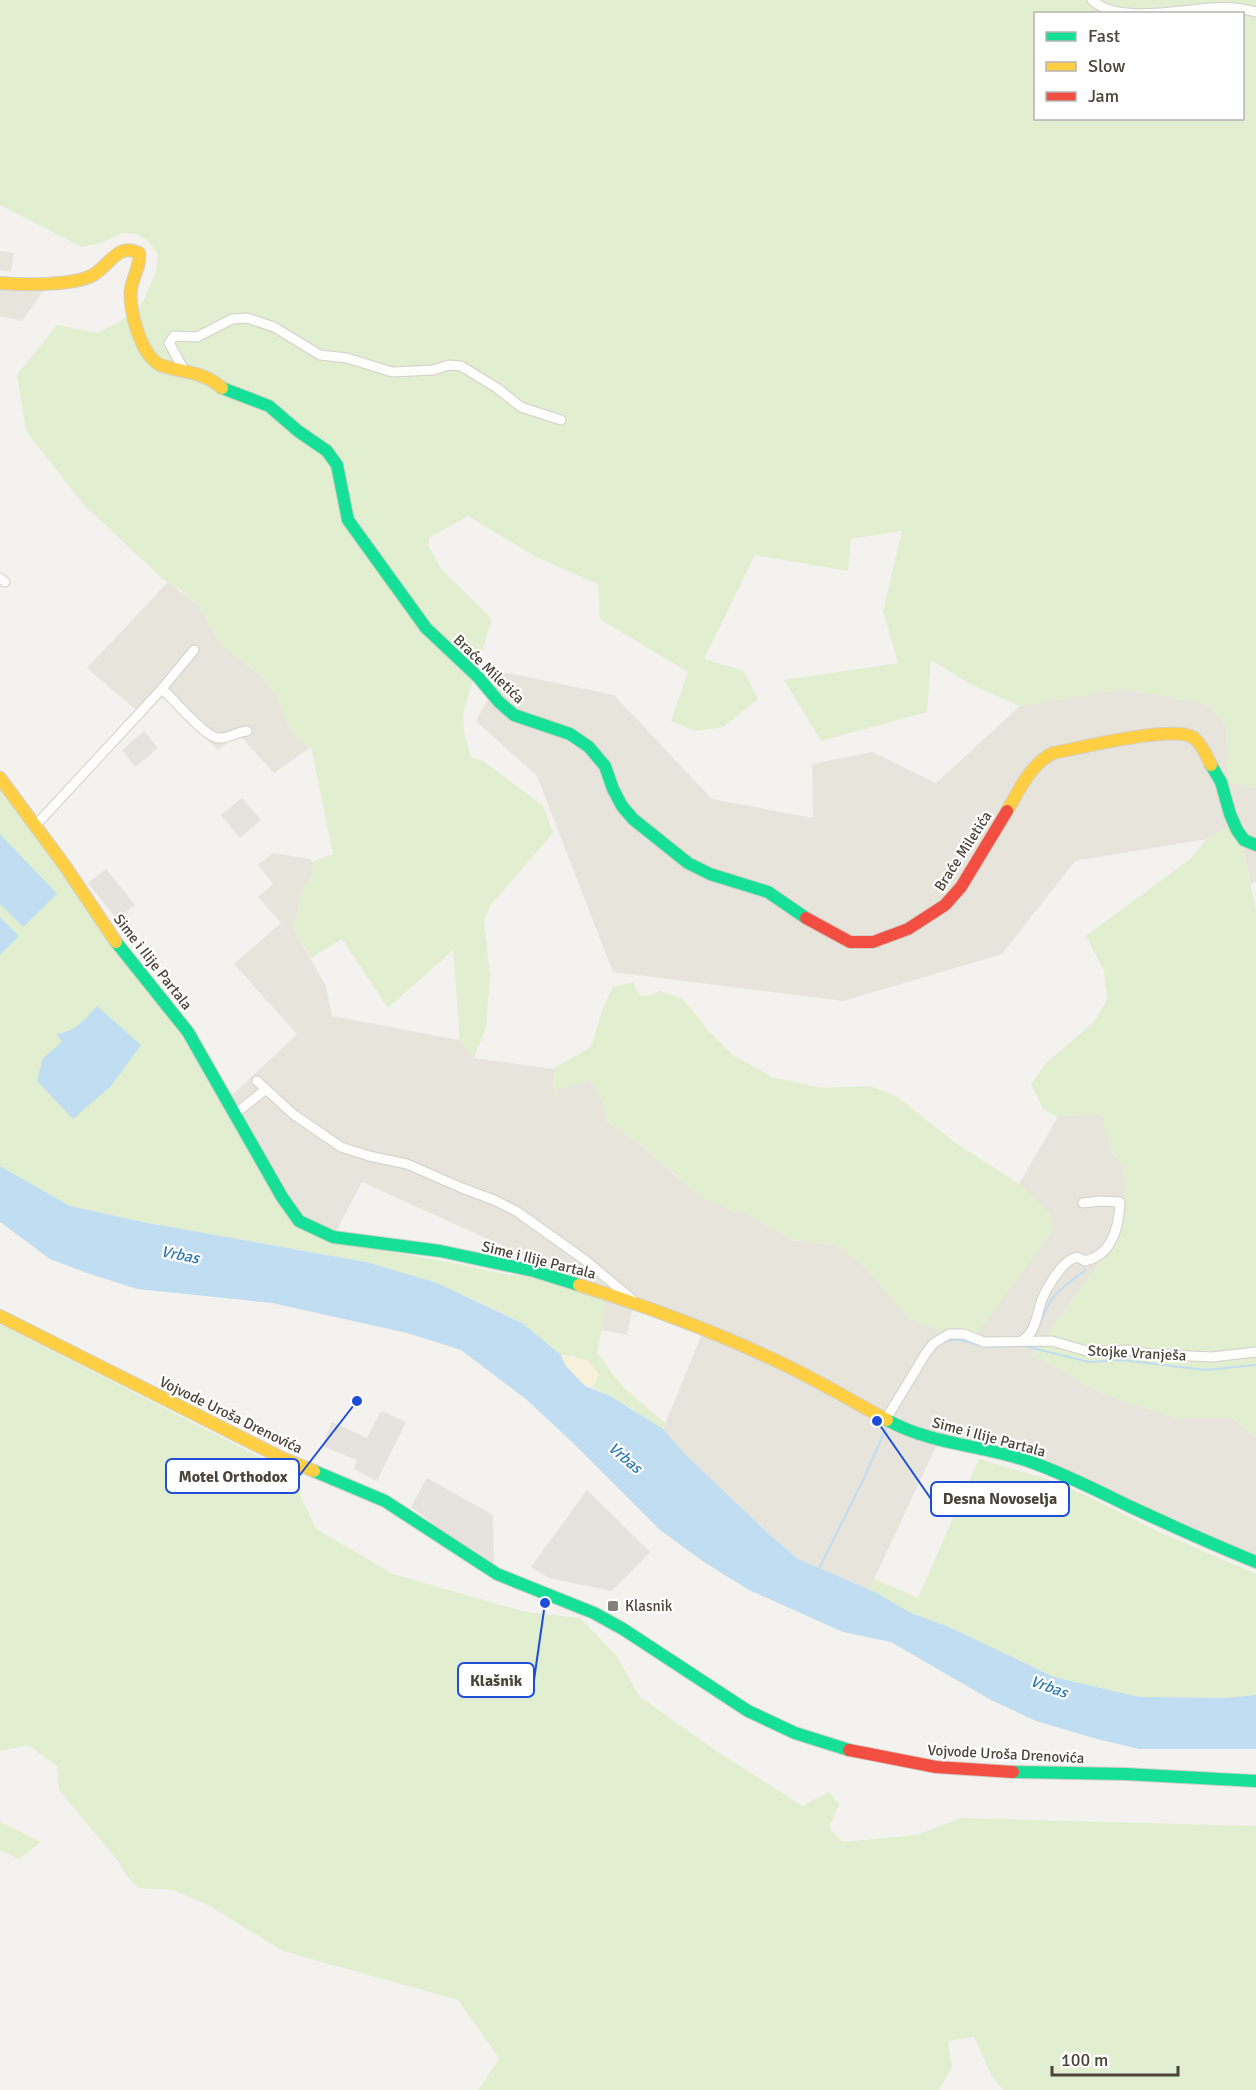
<svg xmlns="http://www.w3.org/2000/svg" width="1256" height="2090" viewBox="0 0 1256 2090" font-family="Signika,sans-serif">
  <rect width="100%" height="100%" fill="#f4f2ee"/>
  <!-- residential -->
  <path fill="#e7e4dc" d="M0,251l14,2 -3,19 -11,-2z
    M0,287h46l-24,34 -22,-5z
    M168,582l30,23 23,40 39,30 14,16 19,44 18,12 -37,26 -32,-35 -6,-1 -18,13 -57,-55 -19,20 -55,-47z
    M503,672l111,23 98,104 101,19 -1,-54 60,-12 64,31 84,-77 103,-17 86,16 17,20 2,57 28,6v93l-5,3 -10,-44 -14,-13 -20,12 -132,22 -73,93 -158,47 -231,-29 -76,-196 -61,-55z
    M273,853l37,6 2,3v14l-13,20 -1,15 -5,17 33,58 6,30 127,24 15,18 79,11 1,21 36,-11 14,27 3,16 31,21 42,37 49,30 21,5 41,25 45,5 27,20 48,54 139,-105 -31,-30 39,-67 43,-4 12,42 9,8 4,23 -9,53 -86,117 30,13 23,16 40,17 54,16h54l24,20v124l-199,-90 -118,-32 -70,150 -71,-31 -28,-24 -83,-79 -24,-27 41,-100 -70,-27 -7,33 -26,-5 6,-37 -245,-111 -29,55 -34,-16 -72,-121 70,-66 -63,-70 47,-41 -23,-26 15,-13 -15,-19z"/>
  <!-- industrial -->
  <path fill="#e6e2de" d="M427,1478l66,37 1,54 -83,-62z"/>
  <!-- green -->
  <path fill="#e1eecf" fill-rule="evenodd" d="M0,0h1256v788l-28,-6 -2,-57 -17,-20 -86,-16 -103,17 -48,-21 -41,-25 -4,52 -106,29 -37,-61 114,-17 -15,-52 19,-80 -51,8 -3,32 -93,-16 -51,104 40,12 14,28 -35,28 -27,4 -25,-10 17,-49 -88,-53 -2,-35 -62,-27 -68,-41 -38,21 -2,8 14,25 50,49 -29,94 1,19 7,25 12,4 60,45 10,27 -63,73 -6,14 6,55 -4,53 -12,30 -15,-18v-14l-6,-76 -65,58 -46,-69 -31,19 -18,-30 5,-17 1,-15 13,-20v-14l21,-8 -22,-107 -18,-12 -19,-44 -14,-16 -39,-30 -23,-40 -16,-14 -19,-12 -79,-74 -58,-74 -9,-56 40,-50 40,8 22,-11 24,-20 13,-30 2,-18 -9,-12 -11,-8 -16,-1 -19,9 -21,5 -82,-42zM1036,14h206v104h-206z
    M0,778l173,235 109,184 46,43 125,23 57,12 25,2 72,21 -10,55 26,34 42,36 -2,6 -12,-5 -19,-15 -42,-23 5,-2 -21,-28 -13,-1 -39,-32 -53,-26 -68,-23 -35,-12 -224,-40 -72,-16 -70,-40z
    M1227,827l14,13 15,69v529l-24,-20h-54l-54,-16 -40,-17 -23,-16 -30,-13 86,-117 9,-53 -4,-23 -9,-8 -12,-41 -43,3 -15,-8 -12,-25 14,-20 48,-41 14,-23 -3,-29 -18,-35 104,-77 17,-20z
    M634,982l1,6 6,8 10,-1 9,-4 23,8 24,30 27,27 38,21 50,11 48,-2 27,11 60,47 62,40 31,30 4,15 -78,106 -11,-4h-24l-32,-12 -46,-54 -27,-20 -45,-5 -41,-25 -21,-5 -28,-13 -63,-54 -31,-21 -3,-16 -14,-26 -36,11 -1,-22 38,-22 13,-42 9,-18z
    M0,1324l289,148 27,57 77,45 133,38 54,6 36,37 24,42 75,53 87,56 27,-14 10,12 -10,23 13,15 74,-7 46,-17 294,8v264h-253l-12,-15 -17,-38 -26,4 4,26 -13,23h-462l3,-2 19,-30 -41,-58 -175,-49 -75,-46 -35,-15 -35,-2 -12,-13 -8,-14 -59,-71 -2,-24 -29,-21 -28,6z
    M979,1459l68,20 40,17 72,36 97,42v121l-31,3 -86,-1 -85,-20 -105,-50 -38,-14 -42,-23 5,-11 44,19z
    M0,1822l41,20 -22,17 -19,-9z"/>
  <!-- sand -->
  <path fill="#f7f0da" d="M561,1355l26,5 12,14 -4,10 -10,2 -20,-21z"/>
  <!-- parking -->
  <path fill="#e6e3df" d="M144,731l14,17 -23,19 -13,-17z
    M242,798l19,22 -21,18 -19,-23z
    M106,869l29,36 -18,14 -29,-36z
    M381,1411l25,11 -29,59 -23,-12 3,-9 -35,-14 10,-24 35,16z
    M587,1490l63,62 -38,39 -63,-13 -18,-11z"/>
  <!-- water -->
  <path fill="#c0ddf1" d="M0,834l57,60 -34,33 -23,-23z
    M0,917l19,19 -19,19z
    M97,1006l44,39 -30,41 -38,33 -36,-38 6,-23 19,-16 -6,-8c20,-2 28,-14 41,-28z
    M0,1166l70,40 72,16 224,40 71,21 85,40 39,32 4,10 20,21 25,10 53,33 24,27 83,79 28,24 79,34 34,20 38,14 105,50 85,20 86,1 31,-3v54h-117l-42,-10 -61,-18 -45,-21 -100,-58 -48,-10 -94,-42 -45,-28 -44,-32 -89,-89 -44,-41 -66,-50 -54,-17 -135,-30 -135,-14 -50,-16 -37,-14 -50,-37z"/>
  <g fill="none" stroke-linecap="round" stroke-linejoin="round">
    <!-- stream -->
    <path stroke="#c0ddf1" stroke-width="2" d="M1032,1337c9,-10 11,-23 18,-35 8,-13 23,-22 36,-32
      M942,1343c17,-8 25,1 42,3 9,2 19,1 28,0
      M1024,1346l65,16 34,-2 82,10 51,-5
      M819,1569l46,-93 21,-48"/>
    <defs>
      <path id="street" d="M1092,0c25,24 87,10 118,8 14,-1 32,0 46,4
        M183,368l-14,-25 5,-7 23,1 35,-18 15,-1 27,9 46,28 27,3 45,14 41,-2 16,-5 12,1 36,22 24,19 40,13
        M0,578l5,4
        M160,691l34,-41
        M35,826l125,-135h4c12,10 41,47 55,47 8,1 17,-6 28,-7
        M257,1081l36,33 48,33 28,9 38,8 55,24 32,12 22,11 69,49 48,40
        M235,1114l31,-25
        M1023,1340c15,-11 13,-27 20,-43 4,-9 9,-17 15,-25 5,-6 11,-13 19,-15l8,4c27,-6 34,-34 35,-59l-20,-1 -17,2
        M886,1419l40,-66 8,-10 15,-9h15l20,8 68,-1 38,11 38,-2 21,4 63,3 44,-5"/>
      <path id="fast" d="M222,388l47,18 29,25 29,20 10,14 11,55 78,108 52,49 21,25 15,13 56,19 19,13 16,19 8,23 9,17 11,13 55,44 22,11 58,18 38,26
        M1211,765l10,17 9,32 7,16 7,10 12,5
        M116,942l72,90 94,165 17,24 34,16 107,14 94,20 45,14
        M887,1420c45,25 97,25 144,42 34,12 67,29 100,45 41,19 83,38 125,55
        M314,1471l71,30 112,73 97,39 29,16 125,82 47,22 54,17
        M1013,1772l112,2 131,7"/>
      <path id="slow" d="M0,283c22,2 73,3 93,-8 16,-9 25,-33 46,-22 2,12 -6,23 -8,36 -3,19 10,70 32,77 23,7 39,5 59,22
        M0,778l65,88 51,76
        M1007,811c13,-22 23,-46 46,-58 27,-5 121,-29 141,-15 8,6 13,19 17,27
        M579,1285c70,22 137,47 202,78 36,17 71,38 106,57
        M0,1316l282,142 32,13"/>
      <path id="jam" d="M806,918l44,24h23l35,-13 37,-24 16,-18 46,-76
        M849,1750l87,17 77,5"/>
    </defs>
    <!-- street casing -->
    <use href="#street" stroke="#d2d0cb" stroke-width="11"/>
    <!-- fast casing -->
    <use href="#fast" stroke="#d3cfc5" stroke-width="14"/>
    <!-- slow casing -->
    <use href="#slow" stroke="#d3cfc5" stroke-width="14"/>
    <!-- jam casing -->
    <use href="#jam" stroke="#d3cfc5" stroke-width="14"/>
    <!-- street -->
    <use href="#street" stroke="#fdfdfc" stroke-width="9"/>
    <!-- fast -->
    <use href="#fast" stroke="#16e098" stroke-width="12"/>
    <!-- slow -->
    <use href="#slow" stroke="#ffcf43" stroke-width="12"/>
    <!-- jam -->
    <use href="#jam" stroke="#f24e42" stroke-width="12"/>
  </g>
  <!-- markers -->
  <rect fill="#868178" stroke="#fff" stroke-width="2" x="607" y="1600" width="12" height="12" rx="3"/>
  <g text-anchor="middle" dominant-baseline="central" stroke-width="4.5" stroke-linejoin="round" paint-order="stroke">
    <!-- street labels -->
    <g font-size="15" fill="#4b4439" stroke="#fff">
      <text transform="translate(489 669) rotate(44)">Braće Miletića</text>
      <text transform="translate(963 851) rotate(-57)">Braće Miletića</text>
      <text transform="translate(153 962) rotate(52)">Sime i Ilije Partala</text>
      <text transform="translate(539 1260) rotate(14)">Sime i Ilije Partala</text>
      <text transform="translate(1137 1353) rotate(3)">Stojke Vranješa</text>
      <text transform="translate(231 1415) rotate(26)">Vojvode Uroša Drenovića</text>
      <text transform="translate(989 1437) rotate(15)">Sime i Ilije Partala</text>
      <text transform="translate(1006 1754) rotate(3)">Vojvode Uroša Drenovića</text>
    </g>
    <!-- poi labels -->
    <g font-size="15" fill="#4b4439" stroke="#fff" text-anchor="start">
      <text x="625" y="1606">Klasnik</text>
    </g>
    <!-- water labels -->
    <g font-size="16" font-style="italic" fill="#2e7ab2" stroke="#fff">
      <text transform="translate(180 1255) rotate(11)">Vrbas</text>
      <text transform="translate(625 1458) rotate(40)">Vrbas</text>
      <text transform="translate(1049 1687) rotate(20)">Vrbas</text>
    </g>
  </g>
  <!-- callouts -->
  <path fill="none" stroke="#1d4ed8" stroke-width="2" d="M357 1401L299 1476M877 1421L931 1499M545 1603L534 1680"/>
  <g fill="#1d4ed8" stroke="#fff" stroke-width="2">
    <circle cx="357" cy="1401" r="6"/>
    <circle cx="877" cy="1421" r="6"/>
    <circle cx="545" cy="1603" r="6"/>
  </g>
  <g fill="#fff" stroke="#1d4ed8" stroke-width="2">
    <rect x="166" y="1459" width="133" height="34" rx="6"/>
    <rect x="931" y="1482" width="138" height="34" rx="6"/>
    <rect x="458" y="1663" width="76" height="34" rx="6"/>
  </g>
  <g font-size="16" text-anchor="middle" font-weight="bold" fill="#4b4439">
    <text x="233" y="1482">Motel Orthodox</text>
    <text x="1000" y="1504">Desna Novoselja</text>
    <text x="496" y="1686">Klašnik</text>
  </g>
  <!-- legend -->
  <rect x="1034" y="12" width="210" height="108" fill="#ffffff" stroke="#b7b4b0" stroke-width="1.5"/>
  <rect x="1046" y="32" width="30" height="9" fill="#16e098" stroke="#b7b4b0" stroke-width="1.5"/>
  <text x="1088" y="42" font-size="18" fill="#4b4439">Fast</text>
  <rect x="1046" y="62" width="30" height="9" fill="#ffcf43" stroke="#b7b4b0" stroke-width="1.5"/>
  <text x="1088" y="72" font-size="18" fill="#4b4439">Slow</text>
  <rect x="1046" y="92" width="30" height="9" fill="#f24e42" stroke="#b7b4b0" stroke-width="1.5"/>
  <text x="1088" y="102" font-size="18" fill="#4b4439">Jam</text>
  <!-- scale -->
  <path d="M1052 2066v9h126v-9" fill="none" stroke="#4b4439" stroke-width="3"/>
  <text x="1061" y="2066" font-size="18" fill="#4b4439" stroke="#ffffff" stroke-width="4.5" paint-order="stroke">100 m</text>
</svg>
